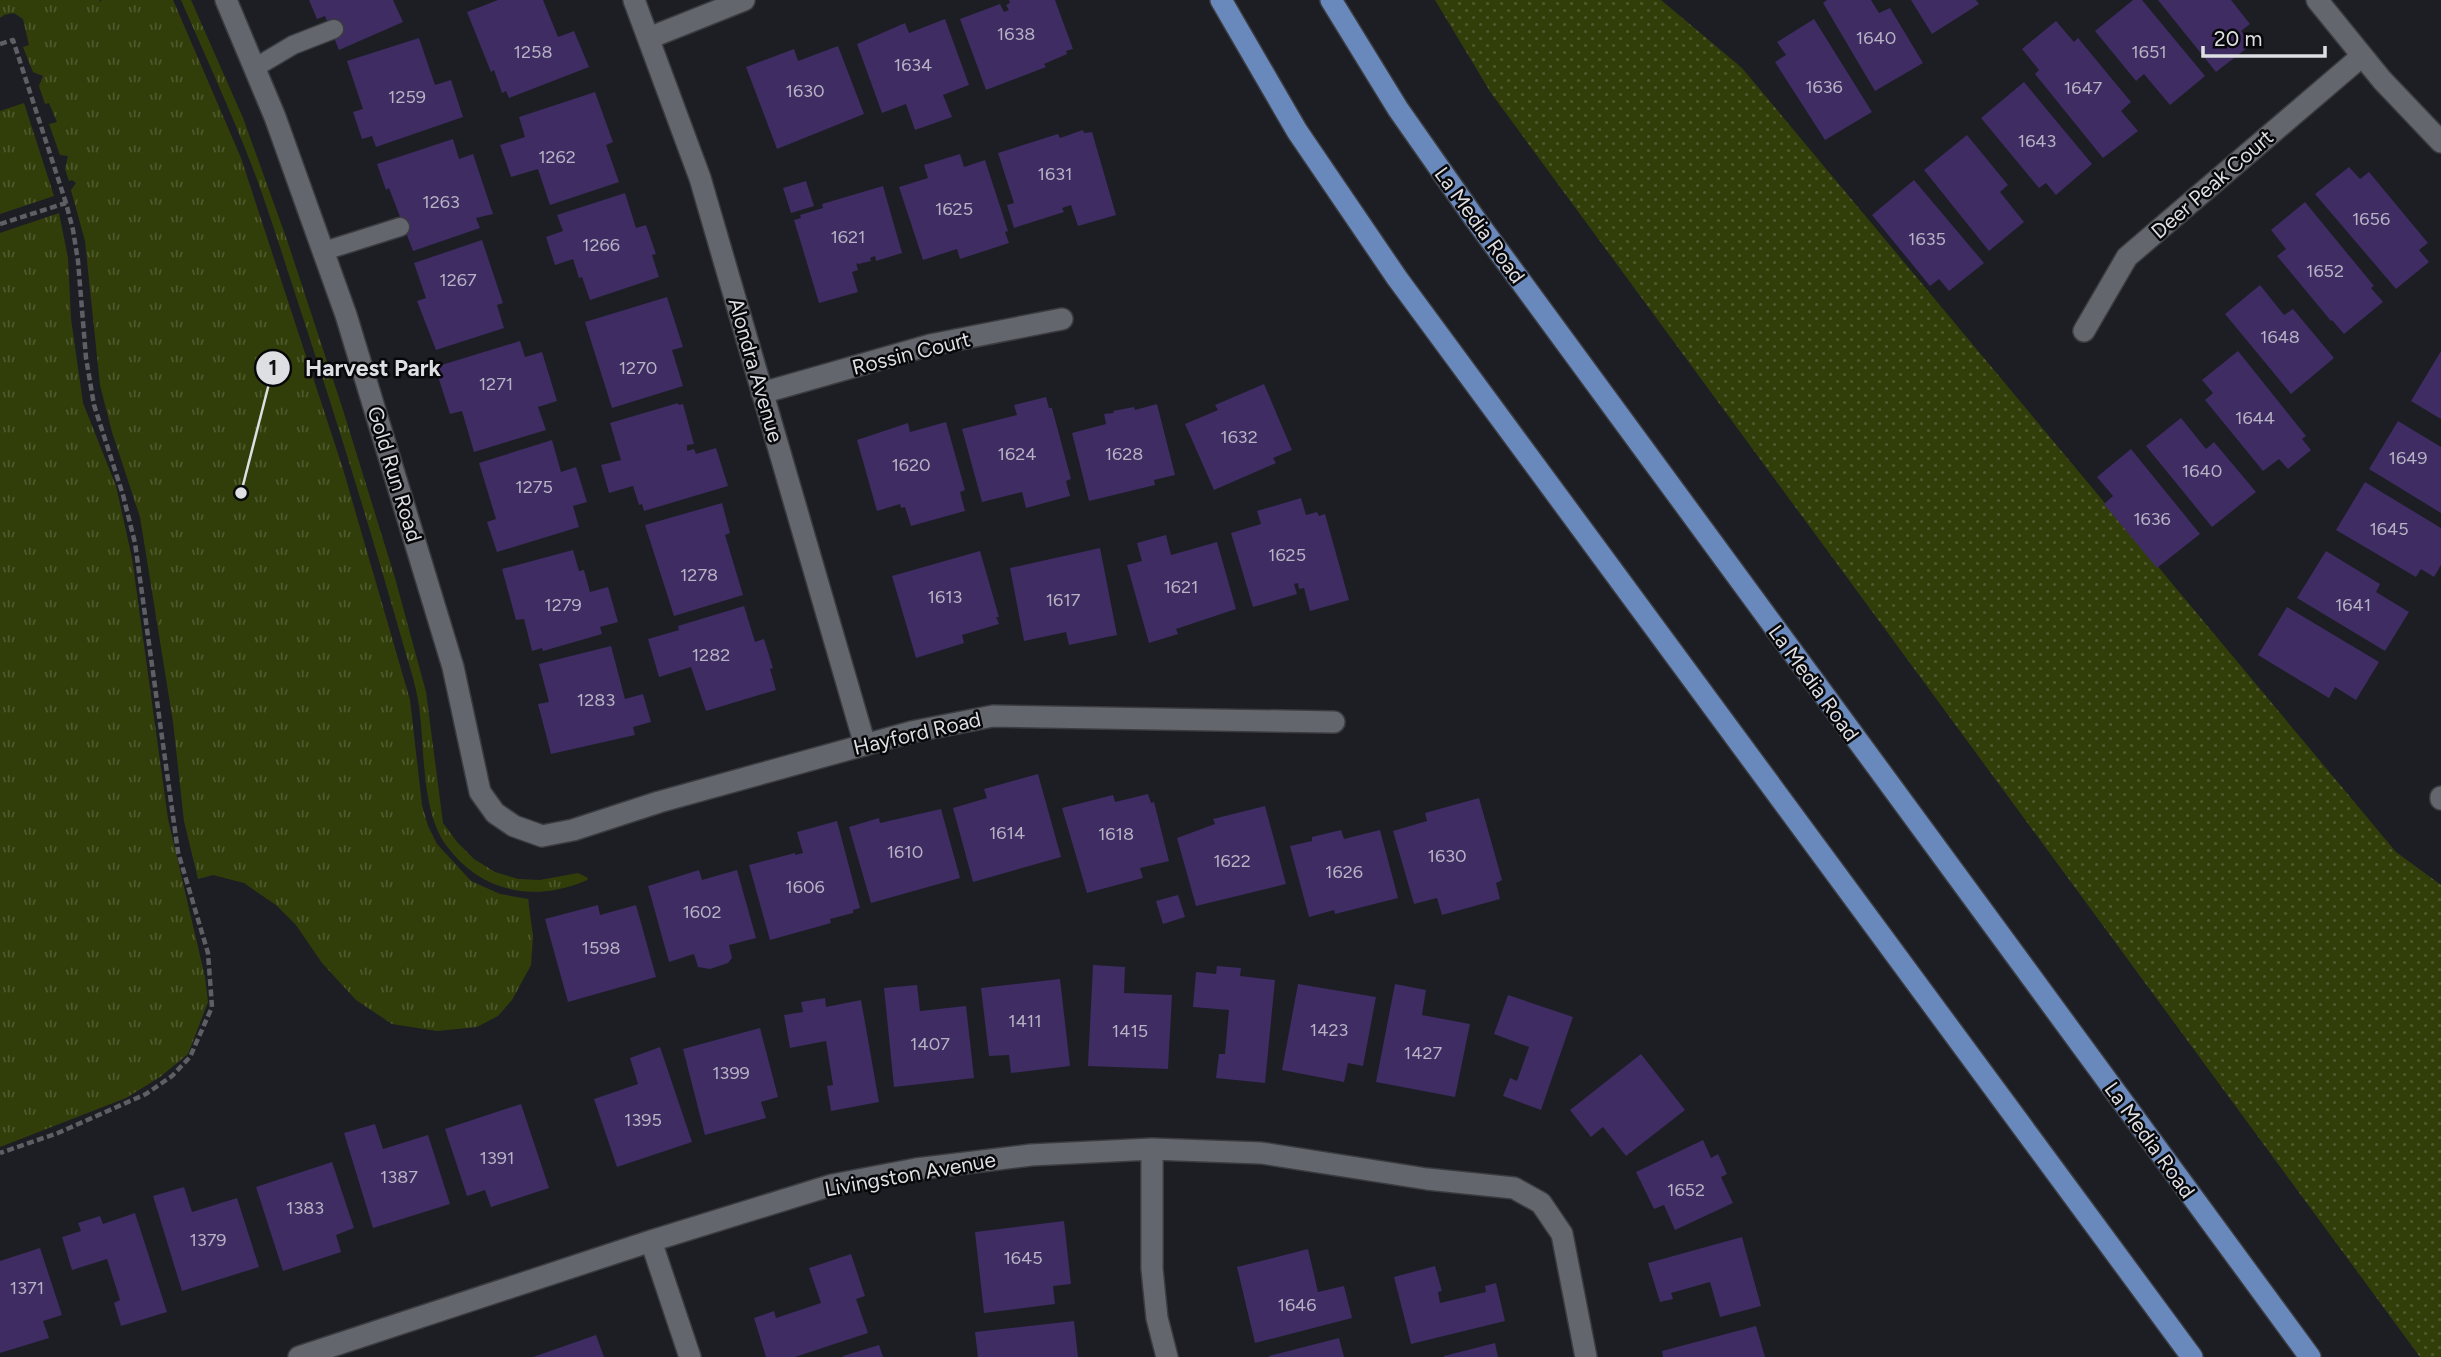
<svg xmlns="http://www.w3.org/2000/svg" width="2441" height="1357" viewBox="0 0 2441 1357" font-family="Figtree,sans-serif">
  <defs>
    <pattern id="grass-dots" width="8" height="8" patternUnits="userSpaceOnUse" patternTransform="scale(1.75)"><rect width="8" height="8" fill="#323e0a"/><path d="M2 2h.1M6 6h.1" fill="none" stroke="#4f592e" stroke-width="1.8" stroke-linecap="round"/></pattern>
    <pattern id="park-tufts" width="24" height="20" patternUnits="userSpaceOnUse" patternTransform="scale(1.75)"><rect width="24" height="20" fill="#323e0a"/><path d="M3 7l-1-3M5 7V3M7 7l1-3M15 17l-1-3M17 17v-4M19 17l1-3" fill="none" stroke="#4f592e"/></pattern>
  </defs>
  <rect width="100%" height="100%" fill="#1c1e24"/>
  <!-- grass -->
  <path fill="url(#grass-dots)" d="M1435,0h226l81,68 654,784 45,33v472h-21l-929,-1264z"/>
  <!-- park -->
  <path fill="url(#park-tufts)" d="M0,0h100l-1,2 3,-2h71l68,158 102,311 67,231 12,105 6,21 9,18 34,37 29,13 28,5 5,37 -2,29 -19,35 -14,16 -21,11 -40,4 -45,-7 -36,-24 -34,-37 -26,-38 -20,-20 -32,-22 -31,-8 -15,4 -14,-58 -11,-99 -33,-205 -28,-85 -12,-47 -15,-144 -14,-51 5,-7 -4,-3 -3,1 -4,-12 3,-13 -8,-1 -11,-31 8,-2 -8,-19 -4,1 -6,-18 4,-10 -10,-4 -10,-25 6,-2 -6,-26 -9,-6 -10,2 -4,3z
    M181,0h10l52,118 44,122 56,170 52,168 31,114 17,131 14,19 17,17 21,13 23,7 22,1 38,-7 10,5 -1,2c-52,23 -106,13 -141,-35 -25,-35 -21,-96 -27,-139 -3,-22 -11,-44 -17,-66 -29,-102 -60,-203 -93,-304 -19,-57 -36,-114 -57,-170 -22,-57 -47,-111 -71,-166z
    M24,103l30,93 -54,18v-103z
    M59,213l9,45 3,61 12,84 33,83 16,72 36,261 37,158 3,25 -20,52 -28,23 -34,21 -126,49v-914z"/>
  <!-- building -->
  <path fill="#3e2c63" d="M309,0h84l10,22 -64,28 -14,-34 -8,3z
    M498,0h45l15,37 16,-6 15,36 -80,31 -3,-7 -4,2 -8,-23 -3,2 -24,-60z
    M1009,0h46l18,49 -7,2 1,3 -23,10 2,3 -60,23 -26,-71 40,-15 4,8 5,-2 -3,-5 4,-2z
    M1827,0h44l8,13 11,-5 33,55 -48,28 -52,-88z
    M1911,0h65l3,4 -47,30z
    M2133,0h9l63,76 -35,29 -26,-31 -8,7 -41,-50z
    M2158,0h73l19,24 -9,7 11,13 -36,28z
    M945,19l24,66 -26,10 9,22 -37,13 -9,-26 -24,9 -25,-69 48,-21 4,10z
    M1814,19l58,93 -47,28 -50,-78 11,-7 -9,-13z
    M2056,21l18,21 4,-4 53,64 -10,9 17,20 -35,27 -68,-84 4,-4 -17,-21z
    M419,38l16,47 16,-5 12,37 -87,30 -4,-11 -10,3 -9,-27 10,-3 -16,-48z
    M838,46l26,68 -87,35 -31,-82 48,-18 4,12z
    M2024,82l68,82 -36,31 -10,-12 -7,5 -58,-70z
    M595,92l18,50 -7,3 13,37 -69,23 -12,-36 -27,8 -11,-32 25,-8 -6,-20z
    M1083,130l1,3 8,-1 24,83 -38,11 -7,-21 -9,3 2,4 -50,16 -7,-23 7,-2 -16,-50 60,-19 2,4z
    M1967,135l41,50 -8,7 24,30 -35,29 -65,-81z
    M453,139l6,20 14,-5 20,60 -17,4 4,10 -67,23 -24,-63 -3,2 -9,-26z
    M960,154l4,13 21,-7 23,71 -3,1 4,11 -49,16 -3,-10 -34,11 -24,-73 29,-9 -4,-13z
    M2349,167l11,12 9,-7 59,71 -9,7 10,12 -33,27 -81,-95z
    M1914,180l70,83 -35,28 -10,-12 -9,7 -58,-71z
    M806,181l8,25 -23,7 -8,-25z
    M883,186l19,67 -26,8 -1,-5 -5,2 1,3 -13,3 -2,-1 2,7 -6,2 6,20 -39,11 -25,-83 7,-2 -1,-3 23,-7 -1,-4z
    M625,193l11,35 10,-3 10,29 -4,1 7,22 -69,23 -8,-23 -3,1 -6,-19 -18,6 -9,-28 17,-6 -6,-16z
    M2305,202l69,84 -3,2 12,14 -39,32 -12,-14 -1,1 -54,-65 9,-7 -15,-19z
    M482,240l21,63 -6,2 7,23 -68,22 -19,-49 9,-3 -12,-35z
    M2260,285l24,30 9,-6 41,49 -43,36 -66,-80z
    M667,297l16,50 -11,3 11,36 -71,22 -27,-86z
    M520,341l5,16 17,-5 15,49 -19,6 8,23 -72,22 -12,-41 -12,3 -15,-47z
    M2238,351l68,85 -4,3 9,11 -23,19 -9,-10 -16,12 -58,-71 8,-7 -11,-13z
    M2441,351v68l-30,-18z
    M1264,384l28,66 -19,8 3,5 -62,27 -29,-66 33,-14 -3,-5z
    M1046,397l3,11h3l19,71 -5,2 4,15 -44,12 -4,-16 -40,10 -20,-73 55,-14 -3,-10z
    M678,403v2l5,-1 11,40 -7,1v6l7,-2 2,5 20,-6 12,38 -84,25 -2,-7 -3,1 -6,-19 -24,7 -8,-28 20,-5 -11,-37z
    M1157,404l18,71 -21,5 1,5 -66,16 -17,-68 34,-9 -2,-10 10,-1 -1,-2 21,-4 1,3z
    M2181,418l25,31 8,-7 42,50 -44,35 -66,-81z
    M2398,421l43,26v66l-72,-44z
    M946,422l19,68 -5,2 5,19 -54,15 -6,-19 -4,1 -1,-4 -23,7 -20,-71 51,-17 2,9z
    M552,440l9,32 15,-5 11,35 -14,4 6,21 -82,25 -10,-30 9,-3 -17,-56z
    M2131,449l69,85 -43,34 -53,-64 9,-8 -16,-19z
    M2365,482l76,46v37l-7,12 -13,-8 -5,8 -80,-47z
    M1301,498l5,17 11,-3 2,4 6,-2 24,86 -39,11 -6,-23 -5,1 -1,-6 -4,1 3,10 -44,13 -22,-74 30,-9 -4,-13z
    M722,503l8,30 -5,2 18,60 -69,21 -29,-91z
    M1166,535l5,20 46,-13 19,67 -60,20 2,5 -29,9 -22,-78 15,-4 -5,-18z
    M1100,548l17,87 -48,10 -3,-13 -42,9 -14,-73z
    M573,550l6,21 5,-1 6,22 18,-5 10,35 -18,5 2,7 -59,17 -1,-3 -10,3 -8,-32 -8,1 -14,-51z
    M980,551l19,66h-3l3,7 -37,11 2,8 -48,15 -24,-82z
    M2326,551l54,33 -4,8 33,20 -24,39 -88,-53z
    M744,606l11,36 9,-3 9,29 -3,1 6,21 -70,21 -15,-44 -32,10 -11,-38 31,-9 -1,-4z
    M2287,607l92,55 -23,38 -21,-13 -6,11 -71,-43z
    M611,646l14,53 18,-5 8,28 -18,5 2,8 -84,19 -13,-50 11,-2 -10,-38z
    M1038,774l23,83 -88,25 -20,-74 34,-10 -3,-9z
    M1148,794l3,9 3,-1 15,59 -29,7 3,10 -56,15 -25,-85 51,-13 2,7z
    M1479,798l23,82 -6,3 4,16 -58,16 -5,-17 -23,6 -21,-73 34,-10 -2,-8z
    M1265,806l21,78 -90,22 -19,-68 38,-14 -2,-5z
    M941,809l19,69 -89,25 -22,-76 30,-9 1,5z
    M837,821l23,87 -7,2v3l-23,6 1,4 -61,17 -21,-75 46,-12v2l8,-2 -6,-21z
    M1341,830l3,9 36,-9 18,68 -63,16 -1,-4 -25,7 -19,-71 22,-5v-4z
    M699,870l3,10 35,-10 19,68 -27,7 3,13 -4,5 -18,6 -12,-2 -4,-13 -25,8 -21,-76z
    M1178,895l7,22 -22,7 -7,-23z
    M598,905l2,10 36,-10 20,72 -88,25 -23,-83z
    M1093,965l32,2 -1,26 48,2 -4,74 -80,-3z
    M1217,966l24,2 -1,8 35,4 -10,103 -49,-5 3,-24h6l4,-44 -36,-3 3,-35 20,2z
    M1060,979l10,87 -59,7 -2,-18 -20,1 -8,-68z
    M1298,984l78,13 -13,69 -15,-3 -4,19 -62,-12z
    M1395,984l31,6 -4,25 48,9 -15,73 -79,-15z
    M917,985l3,26 46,-5 8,72 -80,9 -10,-99z
    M1508,995l65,22 -32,93 -38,-14 7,-18 7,3 12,-34 -35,-13z
    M825,998l1,9 35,-7 18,102 -48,9 -4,-25 6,-1 -7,-44 -36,7 -6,-33 19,-3 -2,-10z
    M760,1028l18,69 -17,5 5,16 -61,17 -22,-86z
    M660,1047l32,95 -75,25 -23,-68 44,-15 -8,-26z
    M1641,1054l44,56 -59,46 -23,-29 -12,10 -21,-27z
    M521,1104l28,84 -58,19 -6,-17 -18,6 -22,-67z
    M375,1124l8,25 45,-14 22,69 -77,24 -29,-95z
    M1703,1140l8,18 7,-4 9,20 -6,3 12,26 -58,27 -11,-25 -10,4 -18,-37z
    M332,1162l22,66 -18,7 5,17 -58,19 -27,-84z
    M184,1187l8,25 45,-14 22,69 -77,24 -29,-95z
    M135,1213l32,99 -46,14 -7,-23 6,-3 -13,-41 -35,11 -10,-33 19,-6 -3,-8 22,-7 3,8z
    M1064,1221l7,63 -18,2 2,18 -71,9 -9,-81z
    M1742,1237l19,69 -41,11 -10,-35 -39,11 2,6 -13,3 -12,-39z
    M40,1248l22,67 -19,6 6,17 -49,15v-92z
    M1308,1249l10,43 26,-6 8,32 -97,25 -18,-76z
    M851,1254l14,42 -9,3 12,34 -73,24h-29l-12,-39 20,-7 2,7 45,-15 -12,-35z
    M1435,1266l7,25 -4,1 2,11 46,-11 -1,-6 11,-3 9,38 -94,23 -17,-67z
    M1074,1321l4,36h-100l-3,-25z
    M1756,1326l9,31h-102l-1,-6z
    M596,1335l8,22h-71z
    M1339,1338l5,19h-75v-1z
    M1495,1343l3,14h-54v-1z
    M879,1345l4,12h-40v-1z"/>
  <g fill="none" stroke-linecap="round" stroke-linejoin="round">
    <defs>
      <path id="lane" d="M256,67l37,-22 41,-16
        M324,251l76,-24"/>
      <path id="street" d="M226,0l49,117 71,198 107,352 27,125 15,21 19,13 28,10 31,-6 86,-28 252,-70 82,-16 341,6
        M634,0l66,178 165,567
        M2317,0l65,80 59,62
        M649,38l95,-38
        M2084,331l43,-74 235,-201
        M762,393l168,-48 132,-26
        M2441,799v-2
        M1152,1149v120l5,49 10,39
        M651,1241l39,116
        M299,1357l352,-116 181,-56 84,-16 115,-14 121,-6 109,4 166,26 87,9 27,15 21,31 24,123"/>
      <path id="primary" d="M1221,0l76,131 100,147 795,1079
        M1331,0l67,109 77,110 835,1138"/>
    </defs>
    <!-- lane casing -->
    <use href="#lane" stroke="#3b3c40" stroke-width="21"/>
    <!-- street casing -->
    <use href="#street" stroke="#3b3c40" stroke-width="24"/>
    <!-- primary casing -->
    <use href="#primary" stroke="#3b3c40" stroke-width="24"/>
    <!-- path -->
    <path stroke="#5d5f64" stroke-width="4.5" stroke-dasharray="7 3.5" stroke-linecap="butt" d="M0,44l13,-4 53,163
      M0,224l66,-21 7,27 5,31 8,97 8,47 29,90 12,48 43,309 30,101 4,54 -22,50 -18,19 -26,18 -88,39 -58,20"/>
    <!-- lane -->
    <use href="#lane" stroke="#64666d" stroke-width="18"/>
    <!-- street -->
    <use href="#street" stroke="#64666d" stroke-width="21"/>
    <!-- primary -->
    <use href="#primary" stroke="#6988bb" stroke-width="21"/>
  </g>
  <g text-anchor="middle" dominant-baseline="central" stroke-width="5" stroke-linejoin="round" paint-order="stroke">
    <!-- number labels -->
    <g font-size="18" fill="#b6b2c3">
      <text x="1016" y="34">1638</text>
      <text x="1876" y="38">1640</text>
      <text x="533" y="52">1258</text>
      <text x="2149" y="52">1651</text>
      <text x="913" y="65">1634</text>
      <text x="1824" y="87">1636</text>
      <text x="2083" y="88">1647</text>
      <text x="805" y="91">1630</text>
      <text x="407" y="97">1259</text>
      <text x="2037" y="141">1643</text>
      <text x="557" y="157">1262</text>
      <text x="1055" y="174">1631</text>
      <text x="441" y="202">1263</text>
      <text x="954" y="209">1625</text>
      <text x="2371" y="219">1656</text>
      <text x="848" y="237">1621</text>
      <text x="1927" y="239">1635</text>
      <text x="601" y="245">1266</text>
      <text x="2325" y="271">1652</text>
      <text x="458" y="280">1267</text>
      <text x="2280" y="337">1648</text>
      <text x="638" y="368">1270</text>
      <text x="496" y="384">1271</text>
      <text x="2255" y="418">1644</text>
      <text x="1239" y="437">1632</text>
      <text x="1017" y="454">1624</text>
      <text x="1124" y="454">1628</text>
      <text x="2408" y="458">1649</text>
      <text x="911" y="465">1620</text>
      <text x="2202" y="471">1640</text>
      <text x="534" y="487">1275</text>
      <text x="2152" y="519">1636</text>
      <text x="2389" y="529">1645</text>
      <text x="1287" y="555">1625</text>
      <text x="699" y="575">1278</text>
      <text x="1181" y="587">1621</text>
      <text x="945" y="597">1613</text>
      <text x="1063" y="600">1617</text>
      <text x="563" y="605">1279</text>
      <text x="2353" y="605">1641</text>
      <text x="711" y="655">1282</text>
      <text x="596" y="700">1283</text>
      <text x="1007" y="833">1614</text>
      <text x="1116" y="834">1618</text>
      <text x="905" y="852">1610</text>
      <text x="1447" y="856">1630</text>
      <text x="1232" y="861">1622</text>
      <text x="1344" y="872">1626</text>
      <text x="805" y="887">1606</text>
      <text x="702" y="912">1602</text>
      <text x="601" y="948">1598</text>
      <text x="1025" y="1021">1411</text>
      <text x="1329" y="1030">1423</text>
      <text x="1130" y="1031">1415</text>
      <text x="930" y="1044">1407</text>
      <text x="1423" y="1053">1427</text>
      <text x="731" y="1073">1399</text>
      <text x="643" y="1120">1395</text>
      <text x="497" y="1158">1391</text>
      <text x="399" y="1177">1387</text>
      <text x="1686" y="1190">1652</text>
      <text x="305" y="1208">1383</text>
      <text x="208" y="1240">1379</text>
      <text x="1023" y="1258">1645</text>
      <text x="27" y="1288">1371</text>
      <text x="1297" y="1305">1646</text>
    </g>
    <!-- street labels -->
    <g font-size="21" fill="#dedfe3" stroke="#08080b">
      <text transform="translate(2212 184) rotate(-41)">Deer Peak Court</text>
      <text transform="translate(1480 225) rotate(54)">La Media Road</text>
      <text transform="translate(911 353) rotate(-14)">Rossin Court</text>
      <text transform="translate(756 370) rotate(74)">Alondra Avenue</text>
      <text transform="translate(395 474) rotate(73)">Gold Run Road</text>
      <text transform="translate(1814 683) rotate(54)">La Media Road</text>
      <text transform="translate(917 733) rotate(-13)">Hayford Road</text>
      <text transform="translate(2150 1140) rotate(54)">La Media Road</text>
      <text transform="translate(910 1174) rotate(-10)">Livingston Avenue</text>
    </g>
  </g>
  <!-- callouts -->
  <path fill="none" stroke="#dedfe3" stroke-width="2.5" d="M241 493L273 368"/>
  <g fill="#dedfe3" stroke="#08080b" stroke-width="2.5">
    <circle cx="241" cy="493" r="7"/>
    <circle cx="273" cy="368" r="18"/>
  </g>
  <g font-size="21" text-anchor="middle" font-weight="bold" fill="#111">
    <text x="273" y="375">1</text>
  </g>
  <g font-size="23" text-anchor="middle" font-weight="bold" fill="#dedfe3" stroke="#08080b" stroke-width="5" stroke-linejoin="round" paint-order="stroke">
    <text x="373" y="376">Harvest Park</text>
  </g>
  <!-- scale -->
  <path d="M2203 46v10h122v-10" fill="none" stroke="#dedfe3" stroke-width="3.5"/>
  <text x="2214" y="46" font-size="21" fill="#dedfe3" stroke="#08080b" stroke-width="5" paint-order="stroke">20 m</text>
</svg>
